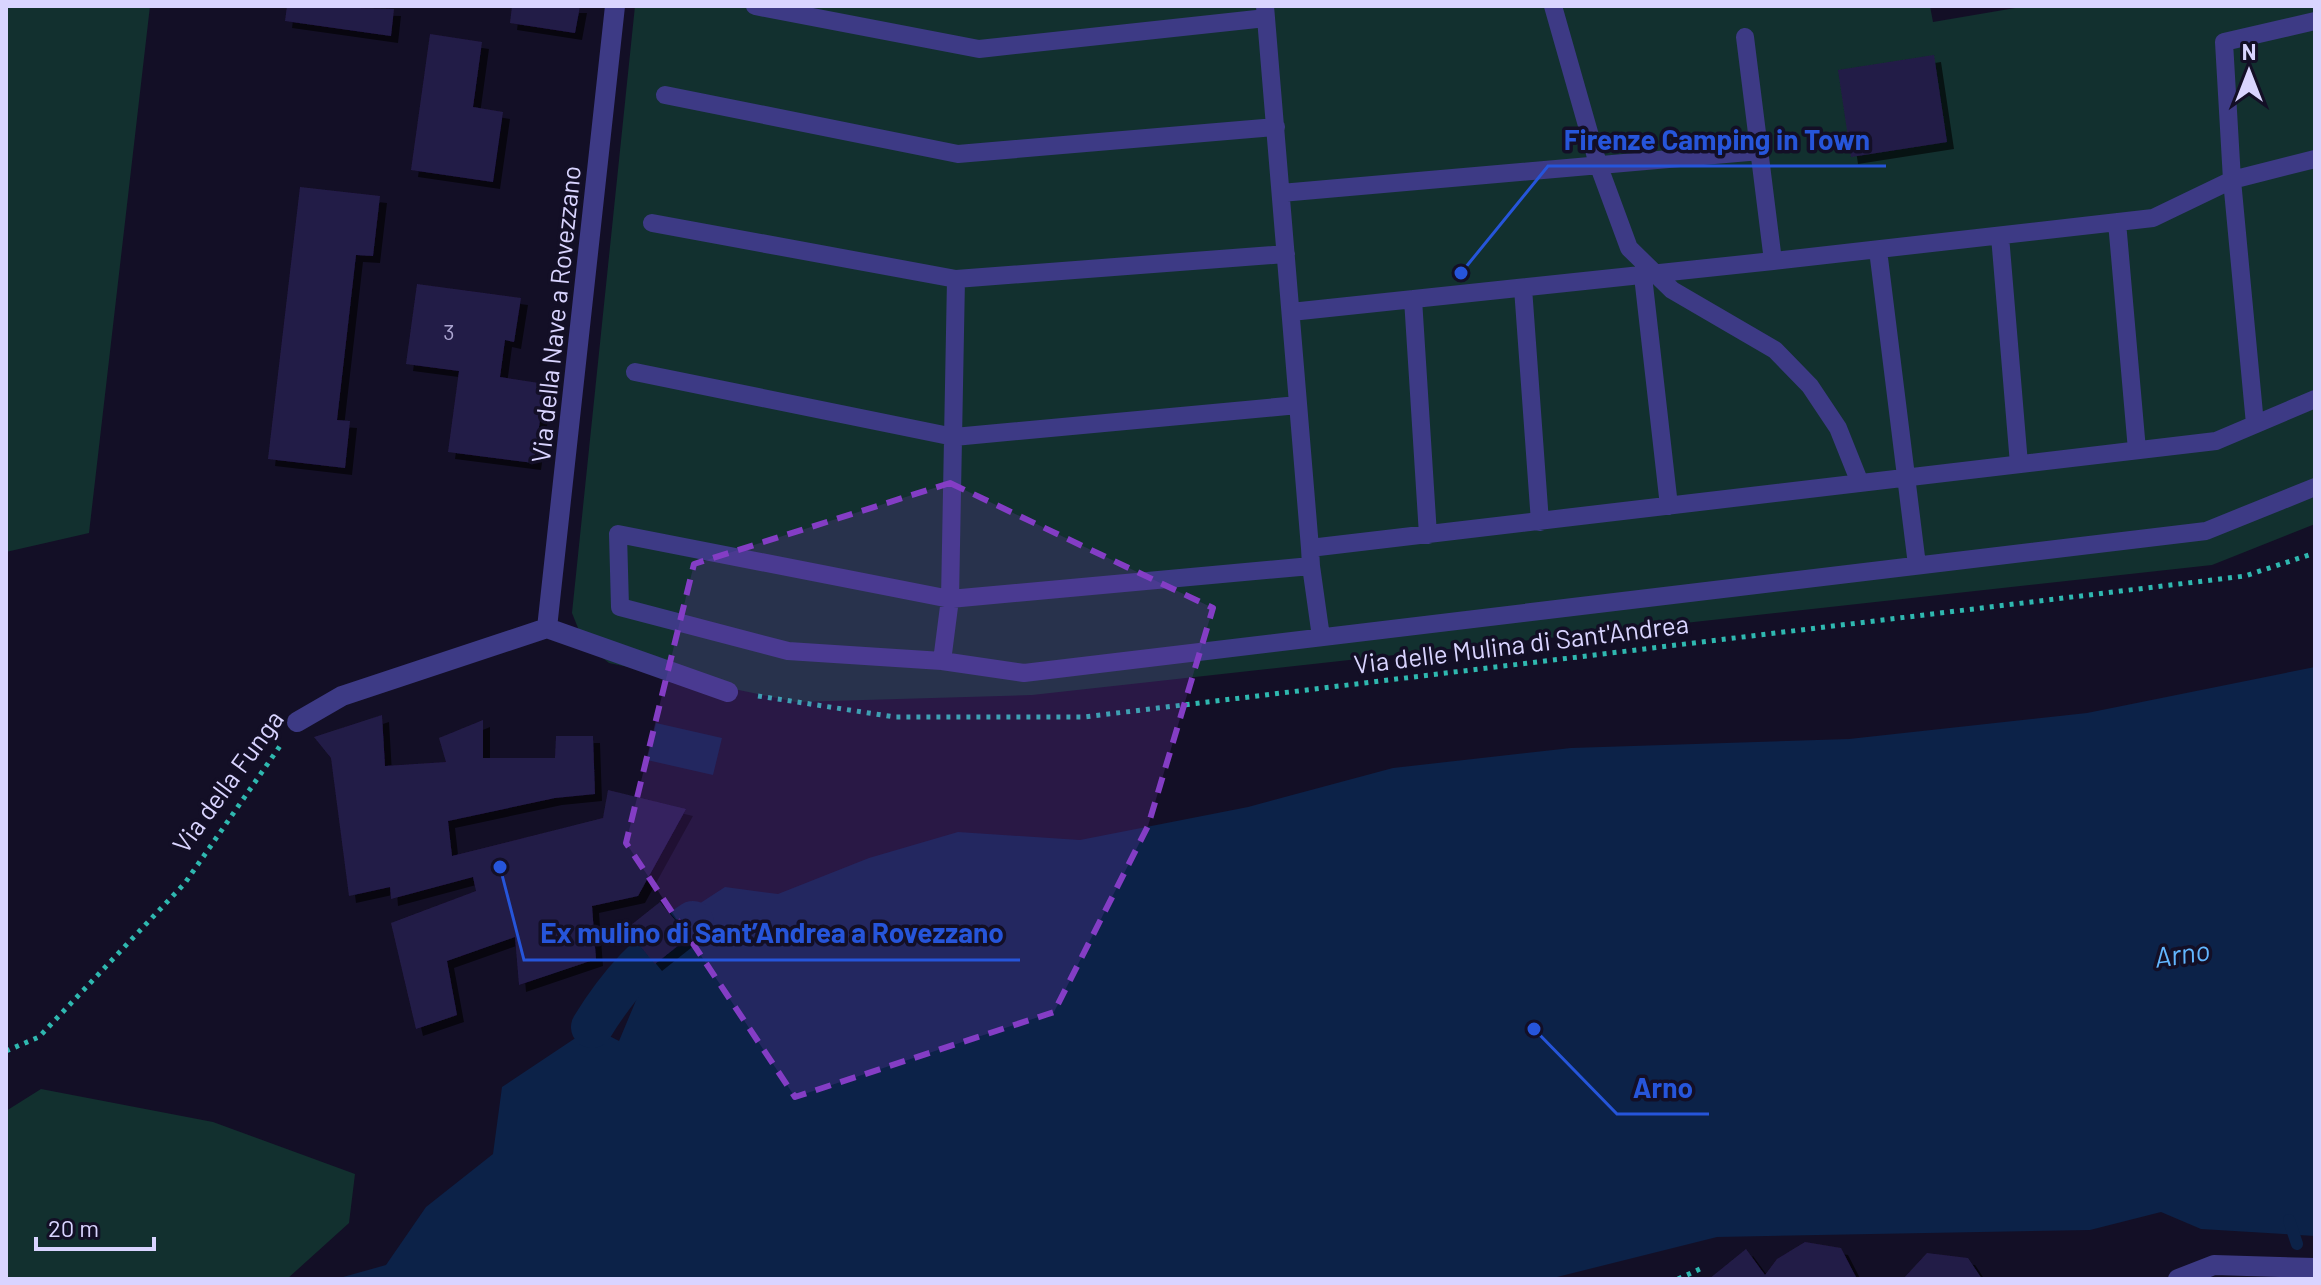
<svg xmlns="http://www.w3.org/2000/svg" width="2321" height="1285" viewBox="0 0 2321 1285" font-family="Barlow,sans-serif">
  <defs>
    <filter id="shadow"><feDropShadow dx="7" dy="7" stdDeviation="0" flood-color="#0009"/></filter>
  </defs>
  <rect width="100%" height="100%" fill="#130f26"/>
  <!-- green -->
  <path fill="#12302f" d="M6,6h144l-61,527 -83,19z
    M635,6h1295l3,16 94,-16h288v518l-103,41 -1180,130 -236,7 -187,-39 -25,-20 -12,-30z
    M41,1089l172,33 142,52 -6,49 -62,56h-281v-168z"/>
  <!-- water -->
  <path fill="#0c2248" d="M2315,667v569l-114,-7 -40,-17 -71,18 -373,7 -168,42h-1213l50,-14 40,-58 67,-53 9,-67 90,-60 27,14 26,-62 57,-46 -17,-20 40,-26 53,7 91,-36 89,-26 122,8 168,-33 145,-39 178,-20 278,-9 238,-26z
    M656,723l66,15 -9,37 -66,-15z"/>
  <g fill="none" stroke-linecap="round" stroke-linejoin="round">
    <!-- stream -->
    <path stroke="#0c2248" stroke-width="12" d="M2289,1220l8,24"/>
    <!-- canal -->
    <path stroke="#0c2248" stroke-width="42" d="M592,1027c27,-44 57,-77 101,-105"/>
  </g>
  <!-- building -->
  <path fill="#241b47" filter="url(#shadow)" d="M287,6l107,3 -3,27 -106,-15z
    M512,6h68l-5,27 -65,-10z
    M430,34l52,8 -9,65 30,5 -10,70 -82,-12z
    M1934,55l13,87 -96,15 -13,-87z
    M300,187l80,9 -7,60 -17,-1 -19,165 13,1 -5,47 -77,-9z
    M417,284l104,14 -7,44 -9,-2 -5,37 45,7 -11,79 -86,-11 11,-81 -53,-7z
    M382,715l3,51 61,-4 -7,-24 44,-18v38h72l1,-22h37l2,58 -40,4 -107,23 4,35 151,-38 5,-28 78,19 -48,87 -46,10 4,53 -77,26 -4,-48 -68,24 10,54 -41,14 -25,-106 85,-32 -3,-14 -82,22 -1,-12 -41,9 -18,-138 -17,-21z
    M660,902l29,35 -34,27 -29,-35z
    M1805,1242l36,6 16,31h-148l37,-30 19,26 12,-16z
    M1927,1253l41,5 14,21h-79z"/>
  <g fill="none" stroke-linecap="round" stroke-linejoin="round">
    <!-- path -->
    <path stroke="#2fb8b0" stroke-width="5" stroke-dasharray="4 6" stroke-linecap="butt" d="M758,696l137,21h189l1161,-141 70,-23
      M6,1051l33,-14 146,-154 95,-137
      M1678,1279l22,-10"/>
    <!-- service -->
    <path stroke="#3d3a85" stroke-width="18" d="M755,6l224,43 287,-31
      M1265,6l45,542 906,-107 99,-42
      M1553,6l45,158 31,84 43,42 103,60 35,36 28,42 22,55
      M1745,37l28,224 380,-43 79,-38 -8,-138 91,-21
      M665,95l293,59 318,-27
      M1281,193l479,-42
      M2117,222l20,228
      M652,223l304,56 330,-25
      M2000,236l19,228
      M1878,250l39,315
      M1643,276l26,230
      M1523,288l17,234
      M1413,299l15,236
      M1291,312l482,-51
      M635,372l319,65 344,-32
      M2255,424l-23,-244 83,-21
      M1310,548l1,18 -361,33 -332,-65 2,73 168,44 154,10 82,12 1182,-142 109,-44
      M1311,566l10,71
      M942,661l8,-62 6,-320"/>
    <!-- minor -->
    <path stroke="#3d3a85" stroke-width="20" d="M547,628l68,-622
      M297,722l45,-26 205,-68 181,64
      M2178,1279l36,-14 101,3"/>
  </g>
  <!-- marked area -->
  <path fill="#843dc5" fill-opacity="0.2" stroke="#843dc5" stroke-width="6" stroke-dasharray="16 10" stroke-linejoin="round" d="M950,483l263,125 -65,218 -94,186 -259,85 -169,-254 68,-279z"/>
  <g text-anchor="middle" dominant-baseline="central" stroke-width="7" stroke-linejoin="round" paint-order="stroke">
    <!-- number labels -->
    <g font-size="22" fill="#aca6d1">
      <text x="449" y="331">3</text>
    </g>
    <!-- street labels -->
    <g font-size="26" fill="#d9d4ff" stroke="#130f26">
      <text transform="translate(555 314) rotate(-84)">Via della Nave a Rovezzano</text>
      <text transform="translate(1521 643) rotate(-7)">Via delle Mulina di Sant'Andrea</text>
      <text transform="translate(227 781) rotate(-54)">Via della Funga</text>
    </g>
    <!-- water labels -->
    <g font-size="28" font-style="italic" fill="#62b6ff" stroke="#130f26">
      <text transform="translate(2182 953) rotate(-8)">Arno</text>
    </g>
  </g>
  <!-- callouts -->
  <path fill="none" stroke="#2655da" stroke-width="3" d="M1461 273L1548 166H1886M500 867L524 960H1020M1534 1029L1617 1114H1709"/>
  <g fill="#2655da" stroke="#130f26" stroke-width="3">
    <circle cx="1461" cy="273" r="8"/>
    <circle cx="500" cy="867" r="8"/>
    <circle cx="1534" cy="1029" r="8"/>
  </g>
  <g font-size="28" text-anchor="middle" font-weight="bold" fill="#2655da" stroke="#130f26" stroke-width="7" stroke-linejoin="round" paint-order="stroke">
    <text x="1717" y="150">Firenze Camping in Town</text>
    <text x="772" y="943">Ex mulino di Sant’Andrea a Rovezzano</text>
    <text x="1663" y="1098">Arno</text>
  </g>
  <!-- border -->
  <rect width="2321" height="1285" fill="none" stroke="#d9d4ff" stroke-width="16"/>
  <!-- north arrow -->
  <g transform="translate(2249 72)" stroke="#130f26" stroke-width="6" paint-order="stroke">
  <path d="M0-6L14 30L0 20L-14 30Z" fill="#d9d4ff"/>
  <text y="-12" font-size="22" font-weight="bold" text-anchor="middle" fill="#d9d4ff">N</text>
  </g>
  <!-- scale -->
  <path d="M36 1237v12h118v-12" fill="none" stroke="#d9d4ff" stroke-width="4"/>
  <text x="48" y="1237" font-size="24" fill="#d9d4ff" stroke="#130f26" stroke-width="6" paint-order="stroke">20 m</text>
</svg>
